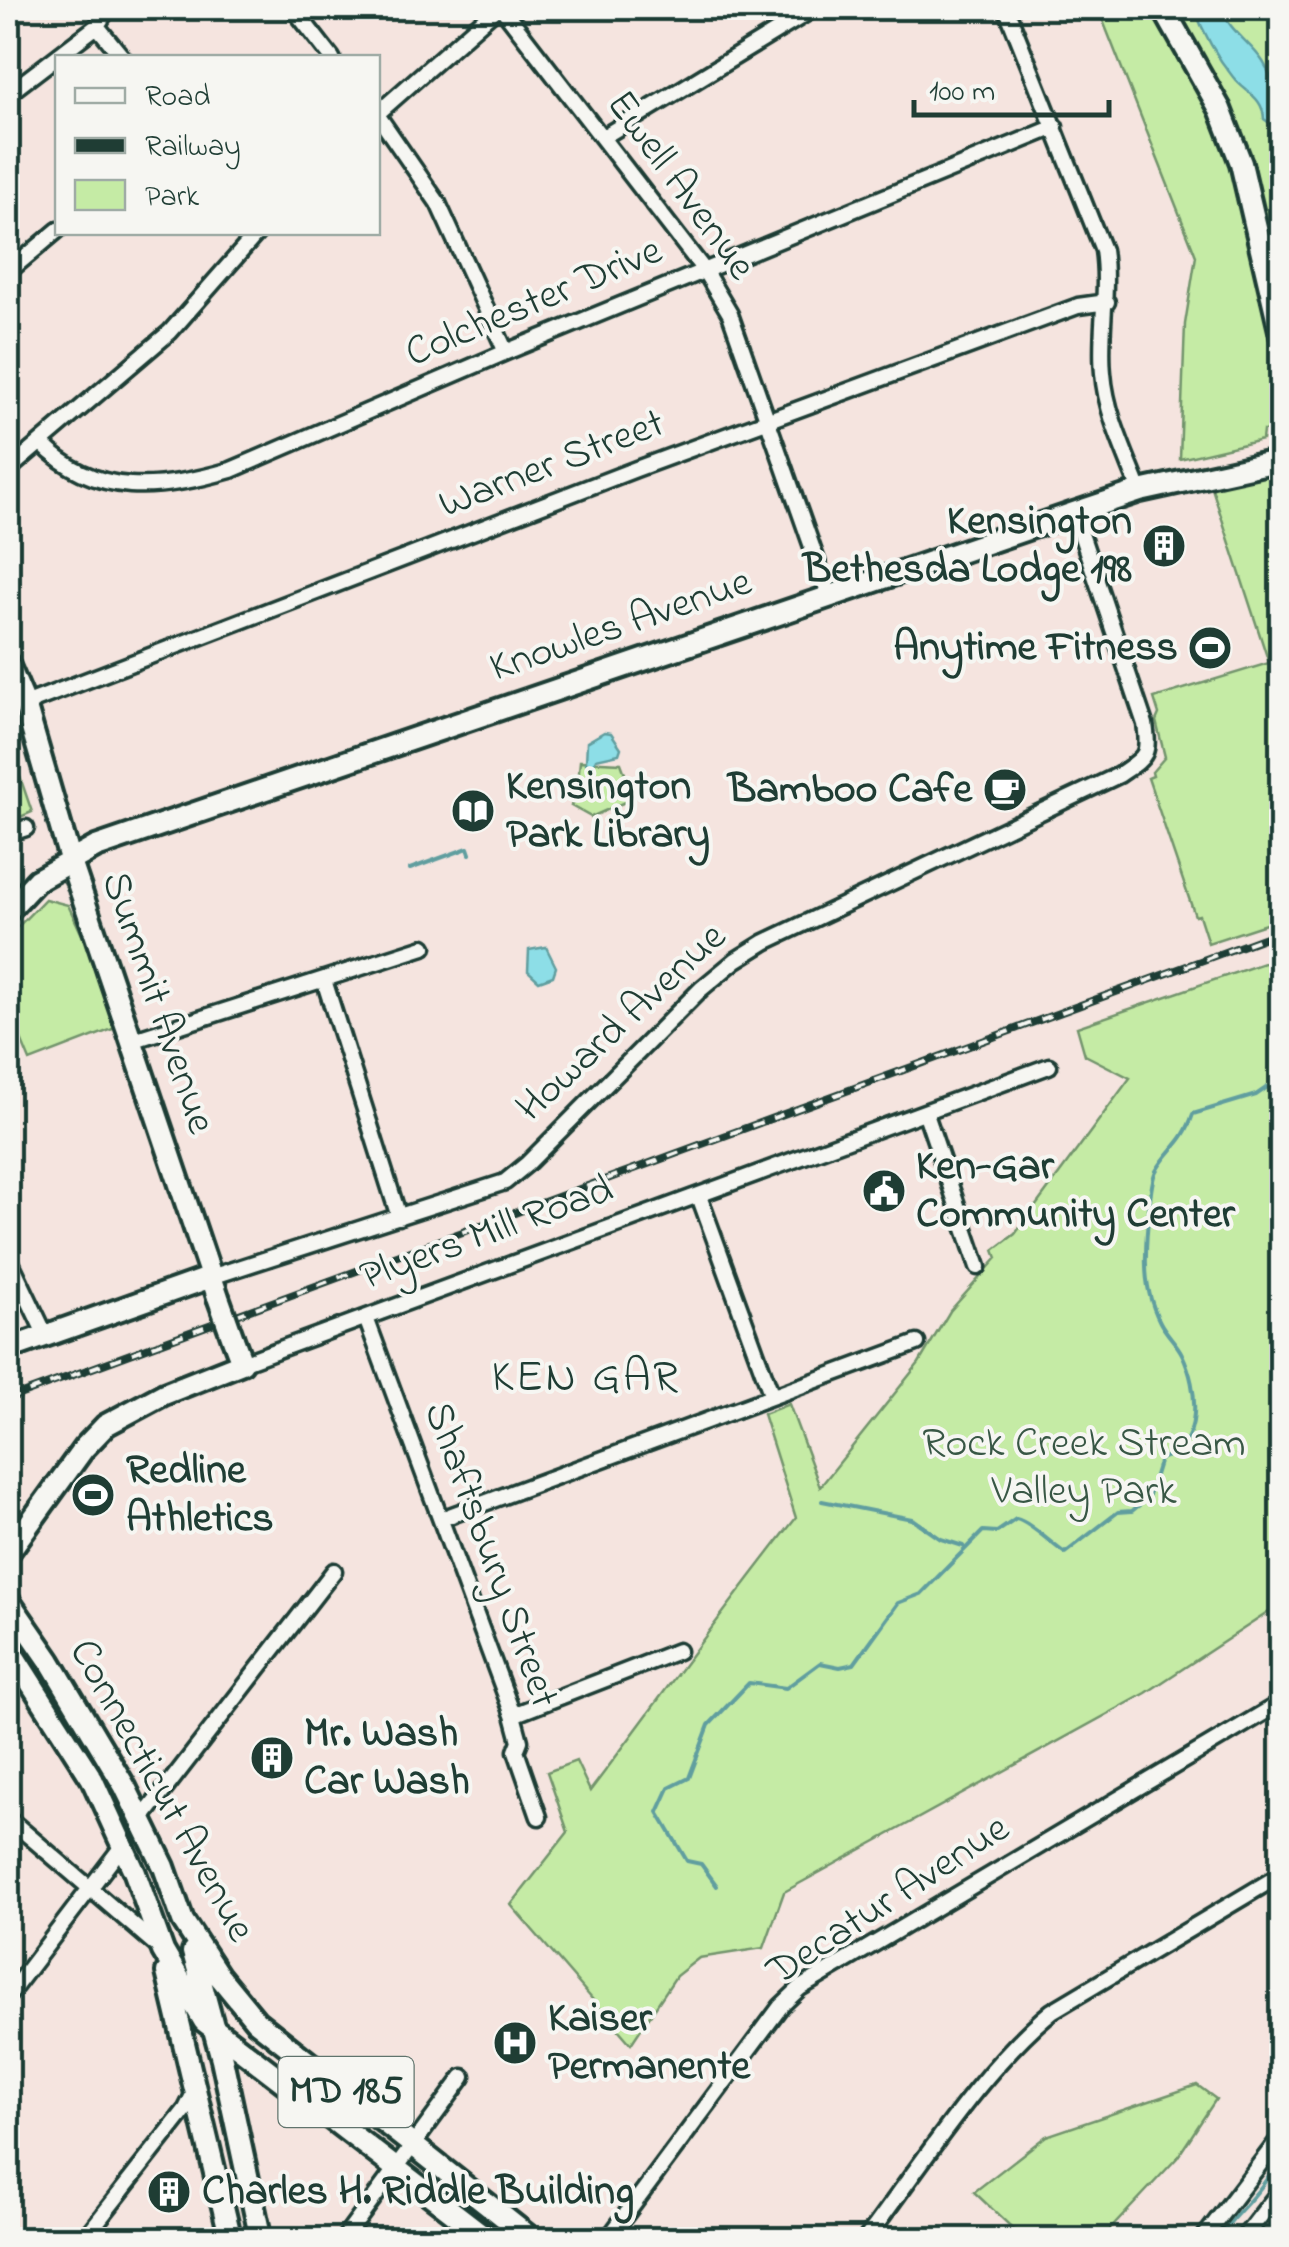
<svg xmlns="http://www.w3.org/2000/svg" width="1289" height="2247" viewBox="0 0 1289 2247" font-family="'Indie Flower',sans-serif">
  <rect width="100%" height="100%" fill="#f5e4df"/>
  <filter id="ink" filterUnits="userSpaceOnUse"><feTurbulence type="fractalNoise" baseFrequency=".01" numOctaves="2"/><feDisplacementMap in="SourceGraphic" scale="20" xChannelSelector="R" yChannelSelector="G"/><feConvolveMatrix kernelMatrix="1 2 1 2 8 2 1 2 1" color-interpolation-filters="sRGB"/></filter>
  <g filter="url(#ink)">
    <!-- green -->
    <path fill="#c5eba5" stroke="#72946c" stroke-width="2.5" d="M1098,8h183l1,420 -19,3 -1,9 -82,19 5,-135 11,-68z
      M1281,466v453l-73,24 -9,-28 -4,1 -47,-138 5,-2 -1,-4 13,-15 -9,-36 3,-7 -5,-16 115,-35 -60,-184z
      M8,742l24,70 -24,10z
      M580,761l41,2 13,35 -43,19 -20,-11 6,-15z
      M45,899l23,6 24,51 26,71 -88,34 -22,-53v-71z
      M1281,957v647l-135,89 -362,199 -20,56 -65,10 -23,18 -45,68 -120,-139 57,-73 -21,-60 29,-11 14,30c69,-91 135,-184 206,-273l-33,-104 26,-10 31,83 99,-124 31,-52 47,-53 -3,-8 21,-16 115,-156 -45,-23 -8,-28z
      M1197,2085l19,14 -39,59 -76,81h-77l-50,-47 72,-56z"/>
    <!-- water -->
    <path fill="#8ddee7" stroke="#619e9f" stroke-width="2.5" d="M1194,8h26c15,34 48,40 54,84l7,5v34l-17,-12c-1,-23 -19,-26 -31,-42 -17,-21 -30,-45 -39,-69z
      M604,732l7,1 10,15 -2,6 -23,5 -3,6 -7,-2 1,-21z
      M546,947l10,20 -3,9 -14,5 -11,-10 1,-21z"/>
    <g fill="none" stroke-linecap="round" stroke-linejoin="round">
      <!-- stream -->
      <path stroke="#619e9f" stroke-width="4" d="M410,869l58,-21 2,6
        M822,1501l90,18 29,20 22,7
        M717,1886l-16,-22 -14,-3 -29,-49 11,-24 20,-10 20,-53 40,-42 37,5 34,-25 20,4 14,-3 44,-61 23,-9 62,-63 14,1 19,-13c14,3 35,25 49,34l53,-41 14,-1 16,-13 12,-39c45,-11 38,-72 22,-105 -5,-11 -16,-20 -22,-32 -11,-21 -15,-43 -14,-67 0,-15 4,-74 10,-84 14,-24 27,-27 37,-57l63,-19 26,-18
        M1218,2240c5,-6 8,-14 14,-20 16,-18 35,-36 44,-58l6,-2"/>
      <defs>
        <path id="street" d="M293,8l39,50
          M502,8l202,262 26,44 99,281
          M1006,8l97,242c6,42 -4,82 0,123 3,41 23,81 37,118
          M97,26l26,32
          M8,94l89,-68 11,-18
          M378,113l119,-105
          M378,116l60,87 68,149
          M603,137l212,-129
          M8,272l50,-42
          M41,443c54,56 121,47 190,27l275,-118 549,-225
          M8,470l162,-138 88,-100
          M25,704l611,-235 442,-163 29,-4
          M8,834l18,-6
          M324,980l75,237
          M131,1041l293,-94
          M926,1114l52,153
          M699,1196l73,200
          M8,1256l37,78
          M211,1277l294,-95 22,-18 174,-175 35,-29 29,-18 354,-167c26,-18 31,-18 26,-51l-71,-211
          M366,1318l147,397 7,26 -4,10 23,66
          M242,1363l807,-297
          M441,1519l476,-176
          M513,1715l165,-64
          M8,1818l154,132
          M141,1820l193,-249
          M8,1996l115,-151
          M83,2240l103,-131 9,-18
          M343,2240l120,-163
          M607,2240l174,-234 19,-18 482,-286
          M865,2240c55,-73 118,-173 187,-229l230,-137
          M1202,2240l80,-105
          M1242,2240l40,-52"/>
        <path id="secondary" d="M1163,8l57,101 21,54 41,176
          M8,664l17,40 45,155 148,438
          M8,911l29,-31 59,-33 978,-334 66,-22 142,-31
          M8,1349l203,-72
          M8,1553l76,-105 22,-23 58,-31 78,-31 -9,-24"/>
        <path id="primary" d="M8,1600l42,61 75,126 39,80 19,54 36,55 37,45 277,219
          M8,1647l84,132 43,94 28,78 41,70 285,219
          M193,1952l29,107 39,181
          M167,1972l64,268"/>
      </defs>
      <!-- street casing -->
      <use href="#street" stroke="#1f3d34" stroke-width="21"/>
      <!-- secondary casing -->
      <use href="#secondary" stroke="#1f3d34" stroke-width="28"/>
      <!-- primary casing -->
      <use href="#primary" stroke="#1f3d34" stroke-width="28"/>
      <!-- street -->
      <use href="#street" stroke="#f6f6f2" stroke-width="14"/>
      <!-- secondary -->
      <use href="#secondary" stroke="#f6f6f2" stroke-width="20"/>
      <!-- primary -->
      <use href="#primary" stroke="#f6f6f2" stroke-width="20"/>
      <defs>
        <path id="rail" d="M8,1399l1274,-468"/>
      </defs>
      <!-- rail casing -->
      <use href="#rail" stroke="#1f3d34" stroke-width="8"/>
      <!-- rail -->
      <use href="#rail" stroke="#f6f6f2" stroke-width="4" stroke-dasharray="11" stroke-linecap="butt"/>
      <defs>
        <path id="secondary-bridge" d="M218,1297l15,42"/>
      </defs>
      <!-- secondary-bridge casing -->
      <use href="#secondary-bridge" stroke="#1f3d34" stroke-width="28" stroke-linecap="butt"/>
      <!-- secondary-bridge -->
      <use href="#secondary-bridge" stroke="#f6f6f2" stroke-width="20"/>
    </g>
  </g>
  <!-- icons -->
  <defs>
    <symbol id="building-disc" viewBox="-11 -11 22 22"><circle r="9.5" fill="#1f3d34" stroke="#f6f6f2"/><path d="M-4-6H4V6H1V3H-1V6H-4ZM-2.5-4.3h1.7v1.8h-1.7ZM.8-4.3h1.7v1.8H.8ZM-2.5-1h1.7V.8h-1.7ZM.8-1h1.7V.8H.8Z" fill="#fff"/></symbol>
    <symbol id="stadium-disc" viewBox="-11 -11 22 22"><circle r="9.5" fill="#1f3d34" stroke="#f6f6f2"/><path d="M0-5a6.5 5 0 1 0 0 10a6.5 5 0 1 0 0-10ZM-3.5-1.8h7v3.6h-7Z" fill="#fff"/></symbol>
    <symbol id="cafe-disc" viewBox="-11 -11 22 22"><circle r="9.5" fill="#1f3d34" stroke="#f6f6f2"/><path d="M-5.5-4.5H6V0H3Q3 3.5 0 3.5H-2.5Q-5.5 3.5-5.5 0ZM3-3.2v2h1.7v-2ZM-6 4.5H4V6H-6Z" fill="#fff"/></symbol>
    <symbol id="library-disc" viewBox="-11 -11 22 22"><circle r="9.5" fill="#1f3d34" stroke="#f6f6f2"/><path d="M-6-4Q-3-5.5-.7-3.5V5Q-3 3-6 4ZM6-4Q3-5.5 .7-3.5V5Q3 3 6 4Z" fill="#fff"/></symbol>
    <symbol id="civic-disc" viewBox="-11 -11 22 22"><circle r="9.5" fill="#1f3d34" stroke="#f6f6f2"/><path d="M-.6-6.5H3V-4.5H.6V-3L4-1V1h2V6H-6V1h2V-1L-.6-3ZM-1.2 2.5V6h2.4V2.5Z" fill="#fff"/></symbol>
    <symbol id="hospital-disc" viewBox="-11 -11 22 22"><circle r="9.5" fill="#1f3d34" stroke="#f6f6f2"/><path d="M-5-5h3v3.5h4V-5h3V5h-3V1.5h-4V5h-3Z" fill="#fff"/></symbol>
  </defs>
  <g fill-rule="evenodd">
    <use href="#building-disc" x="1139" y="521" width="50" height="50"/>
    <use href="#stadium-disc" x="1185" y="623" width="50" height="50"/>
    <use href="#cafe-disc" x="980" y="765" width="50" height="50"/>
    <use href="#library-disc" x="448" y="786" width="50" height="50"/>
    <use href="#civic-disc" x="859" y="1166" width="50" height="50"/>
    <use href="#stadium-disc" x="68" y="1470" width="50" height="50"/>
    <use href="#building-disc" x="247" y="1733" width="50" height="50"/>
    <use href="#hospital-disc" x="490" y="2018" width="50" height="50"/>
    <use href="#building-disc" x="144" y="2167" width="50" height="50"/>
  </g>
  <g text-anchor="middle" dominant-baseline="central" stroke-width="8" stroke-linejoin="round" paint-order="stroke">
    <!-- shield labels -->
    <rect fill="#f6f6f2" stroke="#60746d" stroke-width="2.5" x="278.5" y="2057" width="135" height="70" rx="8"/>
    <g font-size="40" font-weight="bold" fill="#1f3d34">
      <text x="346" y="2092">MD 185</text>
    </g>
    <!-- street labels -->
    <g font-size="42" fill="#1f3d34" stroke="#f6f6f2">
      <text transform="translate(680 186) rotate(54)">Ewell Avenue</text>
      <text transform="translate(534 303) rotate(-23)">Colchester Drive</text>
      <text transform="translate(552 465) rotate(-21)">Warner Street</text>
      <text transform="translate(621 626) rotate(-19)">Knowles Avenue</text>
      <text transform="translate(157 1003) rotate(71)">Summit Avenue</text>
      <text transform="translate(622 1023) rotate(-43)">Howard Avenue</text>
      <text transform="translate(487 1234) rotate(-20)">Plyers Mill Road</text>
      <text transform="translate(490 1555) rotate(70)">Shaftsbury Street</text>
      <text transform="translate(161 1791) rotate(61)">Connecticut Avenue</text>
      <text transform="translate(889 1901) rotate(-33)">Decatur Avenue</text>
    </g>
    <!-- poi labels -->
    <g font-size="42" font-weight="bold" fill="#1f3d34" stroke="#f6f6f2" text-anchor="start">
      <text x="1132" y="522" text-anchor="end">Kensington<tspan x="1132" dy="48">Bethesda Lodge 198</tspan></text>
      <text x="1178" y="648" text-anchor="end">Anytime Fitness</text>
      <text x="506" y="787">Kensington<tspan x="506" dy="48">Park Library</tspan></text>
      <text x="972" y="790" text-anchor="end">Bamboo Cafe</text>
      <text x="916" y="1167">Ken-Gar<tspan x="916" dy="48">Community Center</tspan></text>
      <text x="126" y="1471">Redline<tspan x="126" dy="48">Athletics</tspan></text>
      <text x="304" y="1734">Mr. Wash<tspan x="304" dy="48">Car Wash</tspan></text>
      <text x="548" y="2019">Kaiser<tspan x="548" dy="48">Permanente</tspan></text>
      <text x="202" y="2192">Charles H. Riddle Building</text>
    </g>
    <!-- park labels -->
    <g font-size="42" fill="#385745" stroke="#f6f6f2">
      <text x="1084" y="1444">Rock Creek Stream<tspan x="1084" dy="48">Valley Park</tspan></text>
    </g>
    <!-- neighbourhood labels -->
    <g font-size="45" letter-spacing="2.5" fill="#1f3d34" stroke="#f6f6f2">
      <text x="586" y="1379">KEN GAR</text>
    </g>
  </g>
  <!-- margin -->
  <rect width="1289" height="2247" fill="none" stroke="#f6f6f2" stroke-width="40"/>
  <rect x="20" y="20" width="1249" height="2207" fill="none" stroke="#1f3d34" stroke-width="4" filter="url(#ink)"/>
  <!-- legend -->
  <rect x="55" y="55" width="325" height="180" fill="#f6f6f2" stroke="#a0aca6" stroke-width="2.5"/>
  <rect x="75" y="88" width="50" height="15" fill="#f6f6f2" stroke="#a0aca6" stroke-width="2.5"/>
  <text x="145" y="105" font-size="30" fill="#1f3d34">Road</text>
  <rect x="75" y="138" width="50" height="15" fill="#1f3d34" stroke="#a0aca6" stroke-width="2.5"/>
  <text x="145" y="155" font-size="30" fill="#1f3d34">Railway</text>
  <rect x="75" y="180" width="50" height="30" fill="#c5eba5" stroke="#a0aca6" stroke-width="2.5"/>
  <text x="145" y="205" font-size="30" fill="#1f3d34">Park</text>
  <!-- scale -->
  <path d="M914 100v15h195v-15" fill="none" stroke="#1f3d34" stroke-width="5"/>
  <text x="929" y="100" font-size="30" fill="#1f3d34" stroke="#f6f6f2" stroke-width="8" paint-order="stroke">100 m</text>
</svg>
